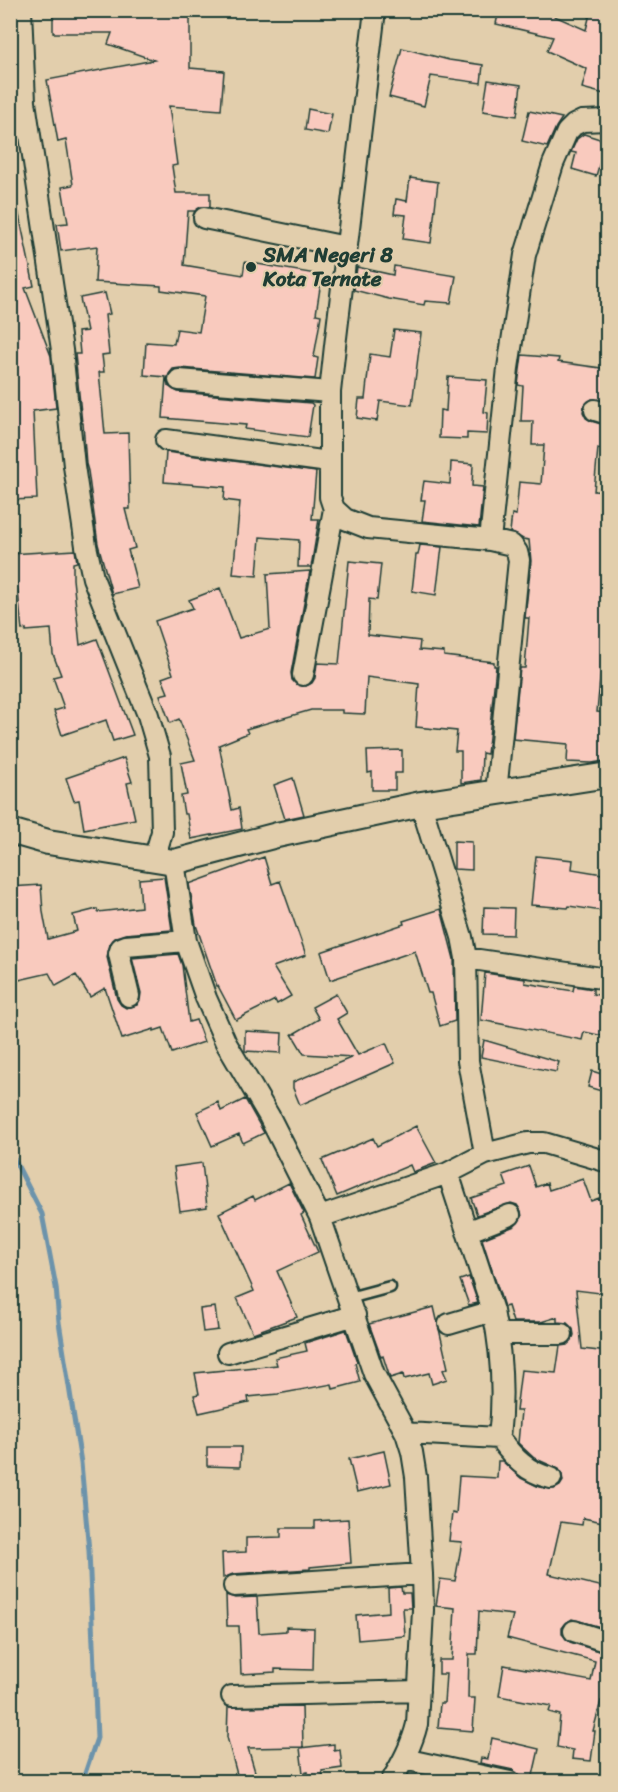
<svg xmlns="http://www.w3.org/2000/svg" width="618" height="1792" viewBox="0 0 618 1792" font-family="Sriracha,sans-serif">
  <rect width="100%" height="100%" fill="#e2ceac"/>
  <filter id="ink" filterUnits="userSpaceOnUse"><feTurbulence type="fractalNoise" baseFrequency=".0167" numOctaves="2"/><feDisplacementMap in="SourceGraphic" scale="12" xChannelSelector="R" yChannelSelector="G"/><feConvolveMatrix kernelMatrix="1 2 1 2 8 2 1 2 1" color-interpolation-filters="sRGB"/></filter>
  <g filter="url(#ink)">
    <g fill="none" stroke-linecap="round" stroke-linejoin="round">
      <!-- stream -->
      <path stroke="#6c93ab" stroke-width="5" d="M10,1151l32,63 14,73 3,35 22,141 8,88 8,187 -15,44"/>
    </g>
    <!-- building -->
    <path fill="#f9cabe" stroke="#1f3d34" stroke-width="1.5" d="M89,10h48l17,6v-6h36v58l34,3 -3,39 -52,-4 8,59 -5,1 4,27h34v14h-9l-6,4h-7l-4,54 59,10 2,-13 77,13 -6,39 5,1 -7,42 4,1 -3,21 -135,-11 -7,1 -4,5 -2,6 1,6 10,6 133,11 2,2 -5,32 -63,-8 1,-4 -83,-7 3,-41 -22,-2 2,-33 28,2 3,-15 22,3 6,-36 -44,-6v-4l-66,-4 2,-36 -36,5 -4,-27 11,-1 -6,-36 11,-2 -7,-45 -8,2 -11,-62 107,-20 -46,-16 4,-11h-59v-20h36z
      M499,10h42l45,20 5,-20h17v85l-26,-7 5,-19 -40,-18 6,-14 -57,-13z
      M402,48l47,12 34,5 -2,18 -50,-7 -7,30 -35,-9z
      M488,80l33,5 -4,31 -34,-5z
      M308,109l24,5 -4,20 -23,-4z
      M529,111l33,7 -6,9 -9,20 -25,-6z
      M584,134l22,7 -10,35 -24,-7 4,-16 -5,-1 6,-13z
      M410,178l28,4 -7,61 -28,-4 3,-24 -12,-1 2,-15 11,2z
      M18,210l16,76 -9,2 26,68 5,52 -23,3 4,88 -27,1v-289z
      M394,266l62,10 -5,27 -26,-2 -1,4 -35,-6 -35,-9 3,-23 36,8z
      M105,293l5,21 -5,1 4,39 -7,1 2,17h-5l6,62 23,-1 2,76h-5l10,39 -7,2 10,38 -26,6 -14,-50 -10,-73 -2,-7 -3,-41h-1l-7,-69h5l-2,-22 9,-1 -7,-33z
      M394,330l27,3 -9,72 -32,-4 -3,20 -20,-3 2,-19h6l5,-45 20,3z
      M522,355l37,3 -1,4 50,7v32l-16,-2 -8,7 -1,6 3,6 5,3 17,5v26l-10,-4 -4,43 12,1 -4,28 6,1 -4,41h4v73h-4l-7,77 11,1 -4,48 -12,2 -25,-1 1,-18 -55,-5 7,-71h5l4,-50h-4l6,-57 -2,-21 -6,-1 -13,-7 2,-18 4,1 3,-33 22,2 3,-39h-12l1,-24h-12l2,-35 -5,-1z
      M448,377l39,3 -3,32 4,1 -1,21 -20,-1v6l-28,-1 1,-28 6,1z
      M166,452l150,20 -4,47h7l-8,48h-13l1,-27 -39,-3 -3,39 -24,-2 7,-72 -16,-2 1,-13 -61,-5z
      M451,462l22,2 -1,22 11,1 -4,40 -57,-6 3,-21h-4l3,-19 26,3z
      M420,545l22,2 -6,48 -24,-4 4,-36h2z
      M75,550l2,12 -4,1v16l7,66 17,-6 36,96 -20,6 -7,-21 -44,15 -8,-24 10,-3 -11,-31 8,-2 -8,-21 -2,-25 -25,2v-2l-4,1 -5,-47 -7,1v-30z
      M349,561l32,3 -4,36 -8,-1 -1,36 52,6 -1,9 25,2v4l50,6v4h2l-7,71 -2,17 -5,-1 -1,27 -20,3v-32h-6l2,-20 -41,-4 3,-43 -52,-7 -2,37 -23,-1v-3h-31l-65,19 2,4 -29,12 13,65 7,-2 3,21 -51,10 -4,-25h-3l-3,-18 6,-1 -6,-32 14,-3 -16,-41 -9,4 -10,-28 8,-2 -6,-15 11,-4 -18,-53 38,-13 -4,-8 31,-12 19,50 31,-9 -3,-55 43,-3 -19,102 1,7 4,4 10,2 6,-3 3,-5 2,-15 22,1z
      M402,750v23h-7v17h-23v-18l-4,1 -1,-22z
      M124,758l8,24 -5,1 8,36 -51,10 -5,-29 -5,1 -8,-23z
      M293,778l11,37 -19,4 -11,-34z
      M454,841l18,1v28l-18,-1z
      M536,856l37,4 -1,9 36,6v37l-39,-6 -1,2 -37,-3z
      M264,857l8,27 8,-3 26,74 -33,12 18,29 -14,8 -2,-4 -39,20 -18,-34h-1l-21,-61 -7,-41z
      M164,877l8,53 -47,4 -9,3 -6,7 -3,13 10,42 4,6 5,3 11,-3 3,-5 1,-7 -9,-35 46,-4 4,11 7,57 7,-2 8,22 -32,11 -9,-25 -9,3v-2l-32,10 -17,-51 -15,9 -14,-22 -20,11 -7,-13 -39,9v-95l31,-2 2,27 5,27 29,-8 -4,-16 24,-6 1,3 43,-5 -2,-28z
      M484,907l30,1 -1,27 -30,-1z
      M441,909l13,50 1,62 -15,5 -9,-33h-3l-13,-42 -85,29 -9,-28 83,-28 -1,-3z
      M485,973l40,6v4l48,8 1,-5 19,3v5l11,2 -3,12 7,1v28l-24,-5 -2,8 -101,-20z
      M336,994l11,19 -10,6 21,36 28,-12 9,20 -95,42 -7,-17v-6l60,-25 -49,-3 -12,-20h4l-1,-1 24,-14 -7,-12z
      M245,1031l37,2 -1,20 -36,-2z
      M484,1040l75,22 -3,10 -75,-15z
      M592,1071l16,5v17l-20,-6z
      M245,1099l19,34 -21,10 -4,-9 -27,12 -15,-34 21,-10 3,9z
      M416,1126l20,37 -23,9 -3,-7 -73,31 -15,-36 51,-22 4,8z
      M202,1163l5,44 -27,4 -6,-44z
      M529,1166l7,21 11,-4 2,7 34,-11 8,22 8,-3 9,25v71l-32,-4 6,59 26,3 -6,50 6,1v120l-25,-5 -1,7 -21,-3 -12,52 59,14v41l-36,-10 -6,4 -4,5v6l8,8 38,12v49l-7,-2 -8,30h2l-4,30 -19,-2 1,-9 -16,-3 3,-32 -11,-3 2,-6 -52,-10 5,-31 87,16 4,-20 -88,-23 6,-23 -34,-4 -2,43h-8l-1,44h7l-2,33 -35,-3 2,-25h4l2,-29h-7v-14h13l3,-52 -19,-2 4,-27 15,2 7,-39 -13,-1 3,-28 4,1 3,-38 38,2 1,-17h4l19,17 18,9 15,2 6,-3 3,-5 -1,-6 -3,-6 -25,-11 -16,-15 3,-32h-5l5,-41 35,3 4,-27 7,-1 5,-5 2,-5 -1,-6 -6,-6 -10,-1v-5l-16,5h-28l-5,-16 -4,1 -22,-68 33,-13 7,-9 -1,-6 -4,-6 -6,-2 -34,12 -6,-17 36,-12 -4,-11z
      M289,1183l15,30 -3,2 17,37 -41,19 20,46 -44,16 -16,-35 17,-7 -35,-78 34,-17 2,4z
      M469,1277l9,26 -9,2 -9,-25z
      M215,1307l3,23 -15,2 -3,-23z
      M434,1307l14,61 -5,2 4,9 -15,5 -3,-11 -25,6 -1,-5 -13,4 -7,-22 -2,1 -12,-33z
      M346,1330l11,32 -2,1 5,19 -27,7 -1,-5 -54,10 -30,3 1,5 -50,11 -5,-18 5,-1 -4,-21 82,-8 -2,-7 32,-7 -2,-8z
      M207,1447h34l-1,20 -33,-1z
      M384,1451l7,33 -34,8 -8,-33z
      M348,1519l3,44 -41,4v2l-77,5 -10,4 -1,-25 24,-1v-14l35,-1v-9h34v-7z
      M401,1587l1,6h8l1,15h-8l2,28 -47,4 -2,-25 33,-3 -1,-24z
      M226,1595l9,3 22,-1 2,36 27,-2v-4l28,1 -1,42 -38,-1v3l-34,2 -2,-48h-12z
      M302,1706l1,41 -55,1 10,34h-19l-12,-45 1,-30z
      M492,1738l47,11 -7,31 -10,-1 -4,-5 -5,-4 -33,-7 1,-5 7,1z
      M334,1744v7l6,-1 2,18 -20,3 1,6 -15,2v-7l-5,1 -3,-25z"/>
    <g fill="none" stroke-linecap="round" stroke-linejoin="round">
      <defs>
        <path id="service" d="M349,1298l41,-11"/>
        <path id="minor" d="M21,10l4,92 37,248 12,116 12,80 7,32 55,137 12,41 2,76 -8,27
          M375,10l-40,336 -5,46v105l4,12 11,10 23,9 122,12 22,5 5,7 2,8 -23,233
          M204,218l142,29
          M179,380l151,12
          M595,410l13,4
          M166,440l163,22
          M490,540l18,-172 17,-113 28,-91 14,-32 7,-7 8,-4 26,-1
          M303,675l31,-166
          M174,862l12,79 20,57 20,45 43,73 51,101 128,-44 37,-19 -17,-93 -2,-103 -4,-21 -41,-133
          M466,958l142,21
          M129,996l-10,-42 2,-6 5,-2 60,-5
          M485,1154l43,-11h16l64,19
          M448,1173l45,138c9,43 11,84 6,127 15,20 27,34 52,40
          M320,1217l54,157 32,59 6,19 4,25 6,97 1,36 -6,114c-5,21 -15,39 -26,58
          M467,1232l43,-17
          M449,1324l44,-13
          M498,1334h64
          M228,1353l127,-38
          M406,1433l93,5
          M234,1586l188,-12
          M574,1631l34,11
          M232,1696l187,-5
          M404,1759l106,23"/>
        <path id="tertiary" d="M10,831l38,11 126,20 103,-27 144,-31 187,-29"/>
      </defs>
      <!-- service casing -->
      <use href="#service" stroke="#1f3d34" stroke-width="15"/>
      <!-- minor casing -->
      <use href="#minor" stroke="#1f3d34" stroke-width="24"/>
      <!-- tertiary casing -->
      <use href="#tertiary" stroke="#1f3d34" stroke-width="28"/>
      <!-- service -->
      <use href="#service" stroke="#e2ceac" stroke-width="10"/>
      <!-- minor -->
      <use href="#minor" stroke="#e2ceac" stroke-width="20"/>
      <!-- tertiary -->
      <use href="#tertiary" stroke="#e2ceac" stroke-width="24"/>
    </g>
  </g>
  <!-- markers -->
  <circle fill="#1f3d34" stroke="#e2ceac" stroke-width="2" cx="251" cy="267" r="6"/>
  <g text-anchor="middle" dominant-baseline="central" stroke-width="4.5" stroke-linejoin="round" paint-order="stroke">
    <!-- poi labels -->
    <g font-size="21" font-weight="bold" fill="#1f3d34" stroke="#e2ceac" text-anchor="start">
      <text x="263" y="255">SMA Negeri 8<tspan x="263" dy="24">Kota Ternate</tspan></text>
    </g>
  </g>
  <!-- margin -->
  <rect width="618" height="1792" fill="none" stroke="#e2ceac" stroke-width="36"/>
  <rect x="18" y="18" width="582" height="1756" fill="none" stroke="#1f3d34" stroke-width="2" filter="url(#ink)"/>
</svg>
